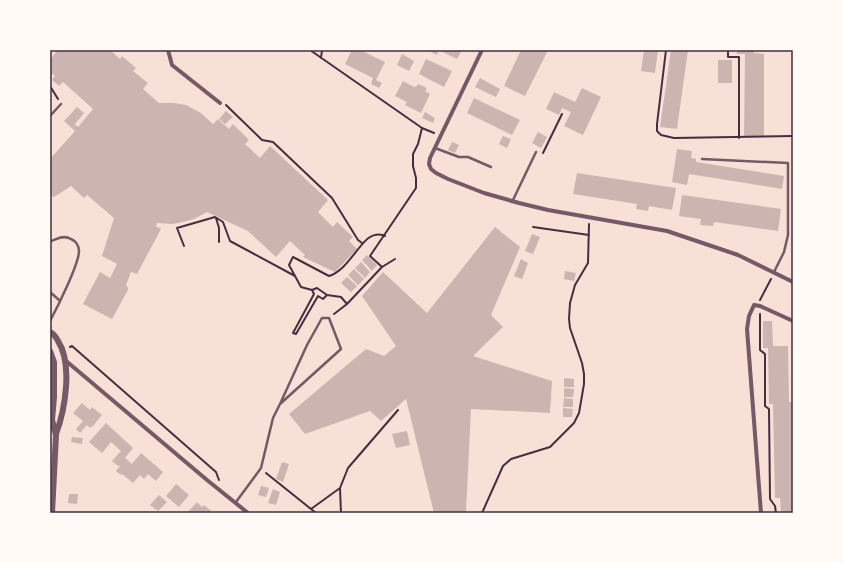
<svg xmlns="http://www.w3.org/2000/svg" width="843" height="563" viewBox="0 0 843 563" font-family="'PT Sans Narrow',sans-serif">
  <rect width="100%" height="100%" fill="#f7e1d7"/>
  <!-- building -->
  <path fill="#ccb4b1" d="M58,50h52l10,9 2,-3 14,12 -3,3 15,12 -5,6 16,14h15l12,2 15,8 12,11 5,-5 11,10 4,-5 16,16 -4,4 15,14 10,-12 58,54 -10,12 15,15 4,-5 16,15 -4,4 8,8 -22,23 -32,-15 2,-2 -15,-14 -14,16 -28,-26 -41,-19 -13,7 -11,3 -11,2 -15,-1 -1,3 5,3 -24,45 -6,-2 -5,13 2,3v2l-16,29 -29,-15 17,-32 10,6 7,-14 -15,-8 12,-38 -27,-23 -3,3 -13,-12 -17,11 -3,-2 -1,1v-30l1,-1 -1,-6 25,-28 -11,-10 13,-14 7,6 -9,11 3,3 15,-18 -30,-27 -4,4 -7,-6 3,-4 -5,-4v-13z
    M352,50h8l25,12 -9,18 6,3 -3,5 -8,-4 2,-6 -28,-14z
    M427,50h35l-5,9 -18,-9 -2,5z
    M521,50h27l-23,46 -21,-10z
    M644,50h14l-3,23 -14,-2z
    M671,50h17l-11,79 -17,-2z
    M737,50h17v3l10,1v82l-20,1 1,-83h-8z
    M402,54l12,7 -5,10 -12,-6z
    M426,59l26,12 -8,16 -25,-13z
    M718,60h14v23h-14z
    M480,78l20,11 -4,8 -21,-10z
    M403,81l11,6 1,-1 1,1 2,-3 9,4 -2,3 5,3 -9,19 -16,-8 2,-3 -12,-6z
    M582,88l19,9 -18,38 -19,-9 7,-14 -9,-4 -3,7 -13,-6 8,-17 21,10z
    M474,98l46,22 -8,15 -45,-22z
    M226,111l7,6 -8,7 -6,-5z
    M425,112l10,6 -2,5 -11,-5z
    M538,132l9,5 -6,11 -9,-5z
    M503,136l8,3 -4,9 -8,-4z
    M452,142l7,3 -4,8 -7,-3z
    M677,149l15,2 -1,7 5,1v3l88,14 -2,13 -93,-15 -2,11 -15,-3z
    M577,173l99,15 -4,22 -23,-4 -1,5 -12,-2 1,-5 -64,-10z
    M682,195l99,14 -3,22 -64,-9 -1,4 -13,-1 1,-6 -22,-3z
    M495,227l25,20 -29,68 12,12 -30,29 79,25 -2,32 -79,-4 -5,103 -32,1 -28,-114 -25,22 -11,-10 -65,23 -16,-20 77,-65 18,7 12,-10 -34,-50 21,-24 44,41z
    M532,234l8,3 -7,17 -8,-3z
    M367,255l10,10 -5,6 -10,-11z
    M521,259l7,4 -6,16 -8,-3z
    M361,262l9,10 -5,6 -10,-10z
    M354,269l10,10 -6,6 -10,-10z
    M565,271l11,2 -2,8 -10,-2z
    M347,277l10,9 -6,6 -10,-9z
    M763,321h9l1,25h15l1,56h4v111h-12l-1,-15h-5l-2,-94h-4l-1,-56h-5z
    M564,378l10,1v8h-10z
    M564,388l10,1 -1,8h-9z
    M564,398l9,1v8h-10z
    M82,403l8,7 2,-3 10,8 -9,11 -3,2 -3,-3 -7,8 -4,-4 7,-8 -10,-8z
    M563,408l10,1 -1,8h-9z
    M106,423l27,25 -8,10 7,6 9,-11 22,19 -7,9 -8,-7 -4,5 -4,-4 -7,8 -11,-9 -1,1 -5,-4 4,-5 -1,-1 -1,1 -6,-5 9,-10 -10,-9 -9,11 -13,-11z
    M407,431l3,14 -14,3 -4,-14z
    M72,437l11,1 -1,6 -11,-2z
    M282,462l7,2 -6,18 -7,-3z
    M176,484l13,11 -10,12 -13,-11z
    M261,486l8,2 -3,9 -8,-2z
    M273,489l7,3 -4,13 -8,-2z
    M69,494h9l-1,10 -9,-1z
    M159,495l8,7 -9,9 -8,-6z
    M197,502l5,5 2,-2 7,6 -2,2h-22z"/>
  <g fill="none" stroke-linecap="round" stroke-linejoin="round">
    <!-- path -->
    <path stroke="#4a2c40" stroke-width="2" d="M310,50l112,78 -4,16 -5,10v12l3,12v10l-46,68 12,11 -35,37 -6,-7 -14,-2 -4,4 -5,-3 -22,38 -3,-1 21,-39 -2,-4 -11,-3 -12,-22 4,-8 36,19c20,-6 32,-39 46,-41 3,-1 7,0 10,1
      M666,50l-9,74v7l4,4 13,3 119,-2
      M728,50v7h11v81
      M321,58l1,-8
      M50,86l8,13
      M226,105l36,35 11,2 59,56 26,42 4,3
      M422,128l12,5
      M543,153l19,-39
      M216,218l3,10v14
      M533,227l56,8
      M184,246l-7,-18 38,-11 8,5 7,19 65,35
      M382,267l13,-8
      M312,290l5,-2 10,7
      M760,300l11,-21
      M334,314l13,-10
      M760,314v36l5,4v52l4,3 1,90 5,7 1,7
      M70,347l2,-1 144,126 3,8
      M266,473l50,40
      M311,509l29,-21
      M341,513l-1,-25 8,-20 50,-58
      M482,513l21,-47 8,-7 39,-12 24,-24 5,-10 5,-29v-10l-2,-11 -12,-35 -1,-9 1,-16 5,-18 13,-22 1,-39"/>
    <!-- service -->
    <path stroke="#755966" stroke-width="2.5" d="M50,116l11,-12
      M435,148l24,9h9l23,10
      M702,159l86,4v72l-4,17 -10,20
      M512,202l24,-50
      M50,242c7,-4 14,-7 21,-3 5,2 8,7 8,12 0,13 -22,57 -29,70
      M50,292l9,8
      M236,502l25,-34 12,-50 7,-14 61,-55 -12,-31h-7l-15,27 -27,59"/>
    <!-- minor -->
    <path stroke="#755966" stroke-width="4" d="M168,50l4,15 48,38
      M482,50l-52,108 -1,6 2,5 5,4 12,6 36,14 35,10 29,7 119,21 71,24 55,27
      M65,360l142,120 41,33
      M761,513l-14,-184 2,-13 5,-11 6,1 33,15"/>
    <!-- tertiary -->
    <path stroke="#755966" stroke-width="6" d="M50,332c4,2 6,5 8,9 15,23 7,69 -2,93
      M50,351l4,11v35l-2,23 4,15 -4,78"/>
  </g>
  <!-- border -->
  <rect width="843" height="563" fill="none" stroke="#fffaf5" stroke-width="102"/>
  <rect x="51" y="51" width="741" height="461" fill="none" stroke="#4a2c40" stroke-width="1.5"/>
</svg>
